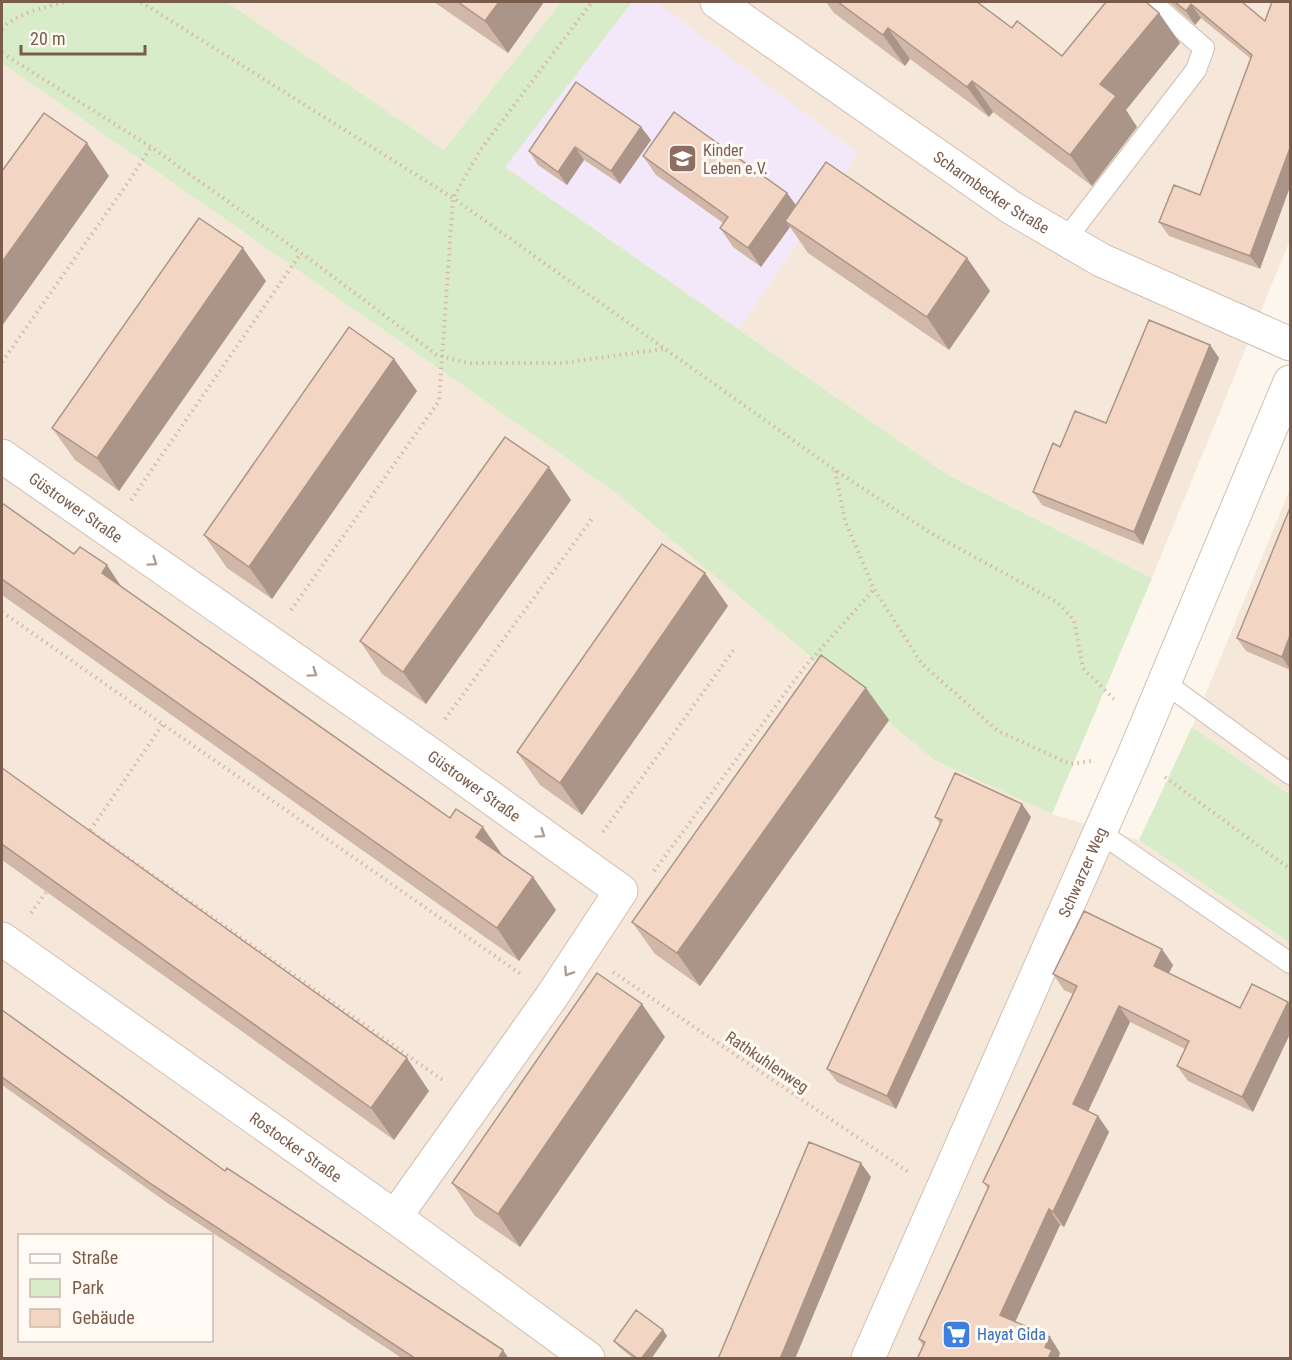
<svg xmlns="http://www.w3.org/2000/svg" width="1292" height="1360" viewBox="0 0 1292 1360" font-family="'Roboto Condensed',sans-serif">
  <rect width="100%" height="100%" fill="#fdf6ec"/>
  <!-- residential -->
  <path fill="#f5e8da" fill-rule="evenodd" d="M227,2h334l-117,148z
    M632,2h658v238l-138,338 -204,-103 -444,-309z
    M2,63l610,427 322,270 118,54 87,26 151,103v415h-1288zM20,1236h192v104h-192z
    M1290,489v306l-98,-68z"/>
  <!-- education -->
  <path fill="#f3e8fa" d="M632,2h24l202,151 -119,176 -235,-163z"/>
  <!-- green -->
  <path fill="#d8ecc9" d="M2,2h225l217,148 117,-148h71l-127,165 443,308 204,103 -100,236 -118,-54 -322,-270 -610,-427z
    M1192,727l98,68v148l-151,-103z"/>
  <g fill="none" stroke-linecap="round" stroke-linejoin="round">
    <defs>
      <path id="lane" d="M1066,239l130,-169 8,-22 -53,-46
        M1165,683l125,91
        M1099,832l191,131"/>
      <g id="street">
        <path id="s1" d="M717,2l295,206 89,52 189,84"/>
        <path id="s2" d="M2,456l421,293 198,142 -69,105 -157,221"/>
        <path id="s3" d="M2,939l393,278 193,141"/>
        <path id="s4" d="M868,1358l266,-603 156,-373"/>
      </g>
    </defs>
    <!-- lane casing -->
    <use href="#lane" stroke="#d1beb0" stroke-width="22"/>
    <!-- street casing -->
    <use href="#street" stroke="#d1beb0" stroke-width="35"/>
    <!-- path -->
    <path stroke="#d9b8a5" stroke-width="4" stroke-dasharray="1.5 4.5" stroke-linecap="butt" d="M141,2l312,196 382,272 94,62 128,70 17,18 9,48 31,31
      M2,29c14,-16 44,-22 64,-27
      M2,53l149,94 164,116 122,92 31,8h94l101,-14
      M2,362l125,-178 24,-37
      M835,471l10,50 29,68 48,75 76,67 72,33 21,-3
      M131,500l170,-247
      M291,610l148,-209 14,-203 28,-49 111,-147
      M2,612l520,363
      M445,719l149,-203
      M1165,777l125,92
      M603,832l132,-184
      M93,833l351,248
      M87,835l76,-111
      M654,871l149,-202 71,-80
      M31,913l18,-25
      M613,972l297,201"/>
    <!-- lane -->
    <use href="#lane" stroke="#fff" stroke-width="20"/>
    <!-- street -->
    <use href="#street" stroke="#fff" stroke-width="33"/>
  </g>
  <!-- wall -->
  <path fill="#d1b7a8" d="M434,2h110l-36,51z
    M826,2h151l35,26 50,28 97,-43 21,30 -54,67 11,17 -45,59 -99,-74 -4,5 -79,-58 -5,7 -71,-53z
    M1169,2h73l23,19 -5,248 -91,-33 -10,-14 41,-27 51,-136 -50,-41 -6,7z
    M641,127l10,13 -31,44 -36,-24 -17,25 -29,-20 -9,-14z
    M643,156l144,37 9,13 171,52 23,33 -41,59 -141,-97 -18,-26 -29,40 -28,-20 -13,-19 3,-5 -67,-48z
    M266,281l-147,210 -44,-31 -23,-32z
    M1210,345l9,13 -76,187 -101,-40 -9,-13 27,-45 46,-24z
    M394,359l23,32 -145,208 -45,-31 -23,-33z
    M571,500l-145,204 -44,-30 -22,-33z
    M2,503l531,374 23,33 -37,51 -517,-366z
    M1290,508v162l-44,-19 -9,-13z
    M728,606l-146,209 -42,-30 -23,-33z
    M889,720l-189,266 -45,-32 -23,-32z
    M2,768l427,323 -35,49 -392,-280z
    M935,817h96l-135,292 -59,-27 -10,-13 113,-245z
    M1173,965l-4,8 84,139 -65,-31 -11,-15 8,-17 -55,-27 -42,89 10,5 11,16 -45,95 -4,-2 -45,97 35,15 10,16 -2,6h-141l6,-13 -4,-7 69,-150 -5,-7 90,-188 -9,-4 -11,-16z
    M2,1010l223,161 284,188h-106l-237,-157 -164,-117z
    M665,1037l-145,210 -45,-31 -23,-33z
    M663,1330l4,6 -16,23h-17l-15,-12 -5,-6z"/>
  <!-- shaded-wall -->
  <path fill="#aa9588" d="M499,2h45l-36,51 -23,-32z
    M1191,4l10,14 -6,7 -9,-14z
    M1159,13l21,30 -54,67 11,17 -45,59 -22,-31 30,-71z
    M888,28l22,31 -5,7 -22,-31z
    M972,81l21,31 -4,5 -22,-30z
    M641,127l10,13 -31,44 -9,-13z
    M87,143l22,33 -107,150v-64z
    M575,147l9,13 -17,25 -9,-13z
    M1290,148v39l-30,82 -10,-13z
    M787,193l14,19 -16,9 5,6 -29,40 -13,-19z
    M243,248l23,33 -147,210 -22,-33z
    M967,258l23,33 -41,59 -22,-33z
    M1210,345l9,13 -76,187 -9,-13z
    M394,359l23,32 -145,208 -23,-32z
    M549,467l22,33 -145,204 -23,-32z
    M107,565l22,33 -27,-25z
    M705,573l23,33 -146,209 -22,-32z
    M1289,638l1,2v29l-8,-12z
    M866,688l23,32 -189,266 -23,-33z
    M1022,804l9,13 -135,292 -9,-13z
    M483,827l22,32 -29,-22z
    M533,877l23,33 -37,51 -22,-33z
    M1162,949l11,16 -8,16 -11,-15z
    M1288,1002l2,3v29l-37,78 -11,-15z
    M642,1004l23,33 -145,210 -22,-33z
    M1119,1006l11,16 -46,98 -11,-16z
    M407,1058l22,33 -35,49 -23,-32z
    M1098,1116l11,16 -45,95 -11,-15z
    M861,1163l10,14 -76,182h-15z
    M1049,1209l11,16 -49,106 -11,-16z
    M663,1330l4,6 -16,23h-10z
    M1050,1337l10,16 -2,6h-7l-6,-12z
    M503,1350l6,9h-11z"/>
  <!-- building -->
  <path fill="#f3d5c3" stroke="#aa9588" stroke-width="1.5" d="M458,2h41l-14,19z
    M838,2h139l35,26 5,-7 45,35 44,-54h40l13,11 -59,71 16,12 -46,59 -98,-74 -5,6 -79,-59 -5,7z
    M1175,2h67l23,19 7,-19h18v146l-40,108 -91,-34 15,-37 26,10 52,-140 -61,-51 -5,7z
    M576,82l65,45 -30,44 -36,-24 -17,25 -29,-21z
    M674,112l113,81 -39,55 -28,-20 8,-11 -85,-61z
    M44,113l43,30 -85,119v-91z
    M826,162l141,96 -40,59 -142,-96z
    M199,218l44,30 -146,210 -45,-30z
    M1149,320l61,25 -76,187 -101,-40 20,-49 7,4 15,-36 31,12z
    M349,327l45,32 -145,208 -45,-32z
    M505,437l44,30 -146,205 -43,-31z
    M2,503l72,51 6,-7 27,18 -5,8 348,245 6,-9 27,18 -7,10 57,40 -36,51 -495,-349z
    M1290,508v131l-1,-1 -7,19 -45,-19z
    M662,544l43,29 -145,210 -43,-31z
    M821,655l45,33 -189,265 -45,-31z
    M2,768l405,290 -36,50 -369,-264z
    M955,773l67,31 -135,292 -60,-27 115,-249 -7,-3z
    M1084,911l78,38 -8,17 86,42 12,-24 36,18 -46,95 -65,-31 12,-25 -70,-35 -46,98 25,12 -45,96 -4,-3 -49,106 50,22 -5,10 7,3 -3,6 5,3h-137l8,-17 -6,-3 70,-153 -6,-4 94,-196 -24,-12z
    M597,973l45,31 -144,210 -46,-31z
    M2,1010l223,161 2,-3 276,182 -5,9h-82l-262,-173 -152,-109z
    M809,1142l52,21 -81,196h-62z
    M636,1310l27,20 -22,29h-3l-24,-18z"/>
  <!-- one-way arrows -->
  <defs><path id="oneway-chevron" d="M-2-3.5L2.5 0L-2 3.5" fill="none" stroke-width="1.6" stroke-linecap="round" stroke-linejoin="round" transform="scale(1.5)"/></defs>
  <g stroke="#af9d94">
    <use href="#oneway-chevron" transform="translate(153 562) rotate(35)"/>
    <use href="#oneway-chevron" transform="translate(313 673) rotate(35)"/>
    <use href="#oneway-chevron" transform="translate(541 834) rotate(35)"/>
    <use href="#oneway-chevron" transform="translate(568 972) rotate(123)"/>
  </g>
  <!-- icons -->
  <defs>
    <symbol id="school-square" viewBox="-11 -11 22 22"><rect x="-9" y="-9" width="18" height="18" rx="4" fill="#8d6e63" stroke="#fffaf3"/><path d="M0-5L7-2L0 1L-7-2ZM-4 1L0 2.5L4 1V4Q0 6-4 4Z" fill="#fff"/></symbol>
    <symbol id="supermarket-square" viewBox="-11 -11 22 22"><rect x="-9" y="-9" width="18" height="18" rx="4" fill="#3f7fe0" stroke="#fffaf3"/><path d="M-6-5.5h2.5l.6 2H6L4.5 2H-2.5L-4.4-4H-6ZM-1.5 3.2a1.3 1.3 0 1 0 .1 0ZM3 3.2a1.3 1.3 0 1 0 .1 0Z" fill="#fff"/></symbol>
  </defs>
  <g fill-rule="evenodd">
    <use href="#school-square" x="666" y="142" width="33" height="33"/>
    <use href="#supermarket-square" x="940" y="1318" width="33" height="33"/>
  </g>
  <g text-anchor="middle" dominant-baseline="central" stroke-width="6" stroke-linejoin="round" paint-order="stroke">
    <!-- education labels -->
    <g font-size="16" fill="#785e54" stroke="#fffaf3" text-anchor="start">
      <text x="703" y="150">Kinder<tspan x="703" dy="18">Leben e.V.</tspan></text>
    </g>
    <!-- street labels -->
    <g font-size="16" fill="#7a5c4d" stroke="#fffaf3">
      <text stroke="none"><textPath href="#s1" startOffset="334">Scharmbecker Straße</textPath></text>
      <text stroke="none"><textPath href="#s2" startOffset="90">Güstrower Straße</textPath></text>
      <text stroke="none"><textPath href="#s2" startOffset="576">Güstrower Straße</textPath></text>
      <text stroke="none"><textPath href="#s4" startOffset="531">Schwarzer Weg</textPath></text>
      <text transform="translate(767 1062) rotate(34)">Rathkuhlenweg</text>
      <text stroke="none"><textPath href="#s3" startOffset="360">Rostocker Straße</textPath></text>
    </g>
    <!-- shop labels -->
    <g font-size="16" fill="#366cbe" stroke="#fffaf3" text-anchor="start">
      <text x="977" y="1334">Hayat Gida</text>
    </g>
  </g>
  <!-- border -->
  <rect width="1292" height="1360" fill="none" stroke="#7a5c4d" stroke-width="6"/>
  <!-- legend -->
  <rect x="18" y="1234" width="195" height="108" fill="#fffaf3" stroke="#cabbb1" stroke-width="1.5"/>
  <rect x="30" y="1254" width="30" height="9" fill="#ffffff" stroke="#cabbb1" stroke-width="1.5"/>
  <text x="72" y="1264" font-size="18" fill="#7a5c4d">Straße</text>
  <rect x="30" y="1279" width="30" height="18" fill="#d8ecc9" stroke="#cabbb1" stroke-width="1.5"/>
  <text x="72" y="1294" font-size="18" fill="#7a5c4d">Park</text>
  <rect x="30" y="1309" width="30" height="18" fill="#f3d5c3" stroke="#cabbb1" stroke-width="1.5"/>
  <text x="72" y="1324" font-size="18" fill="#7a5c4d">Gebäude</text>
  <!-- scale -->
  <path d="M21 45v9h124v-9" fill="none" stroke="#7a5c4d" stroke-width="3"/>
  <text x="30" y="45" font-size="18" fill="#7a5c4d" stroke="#fffaf3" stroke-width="4.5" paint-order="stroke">20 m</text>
</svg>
